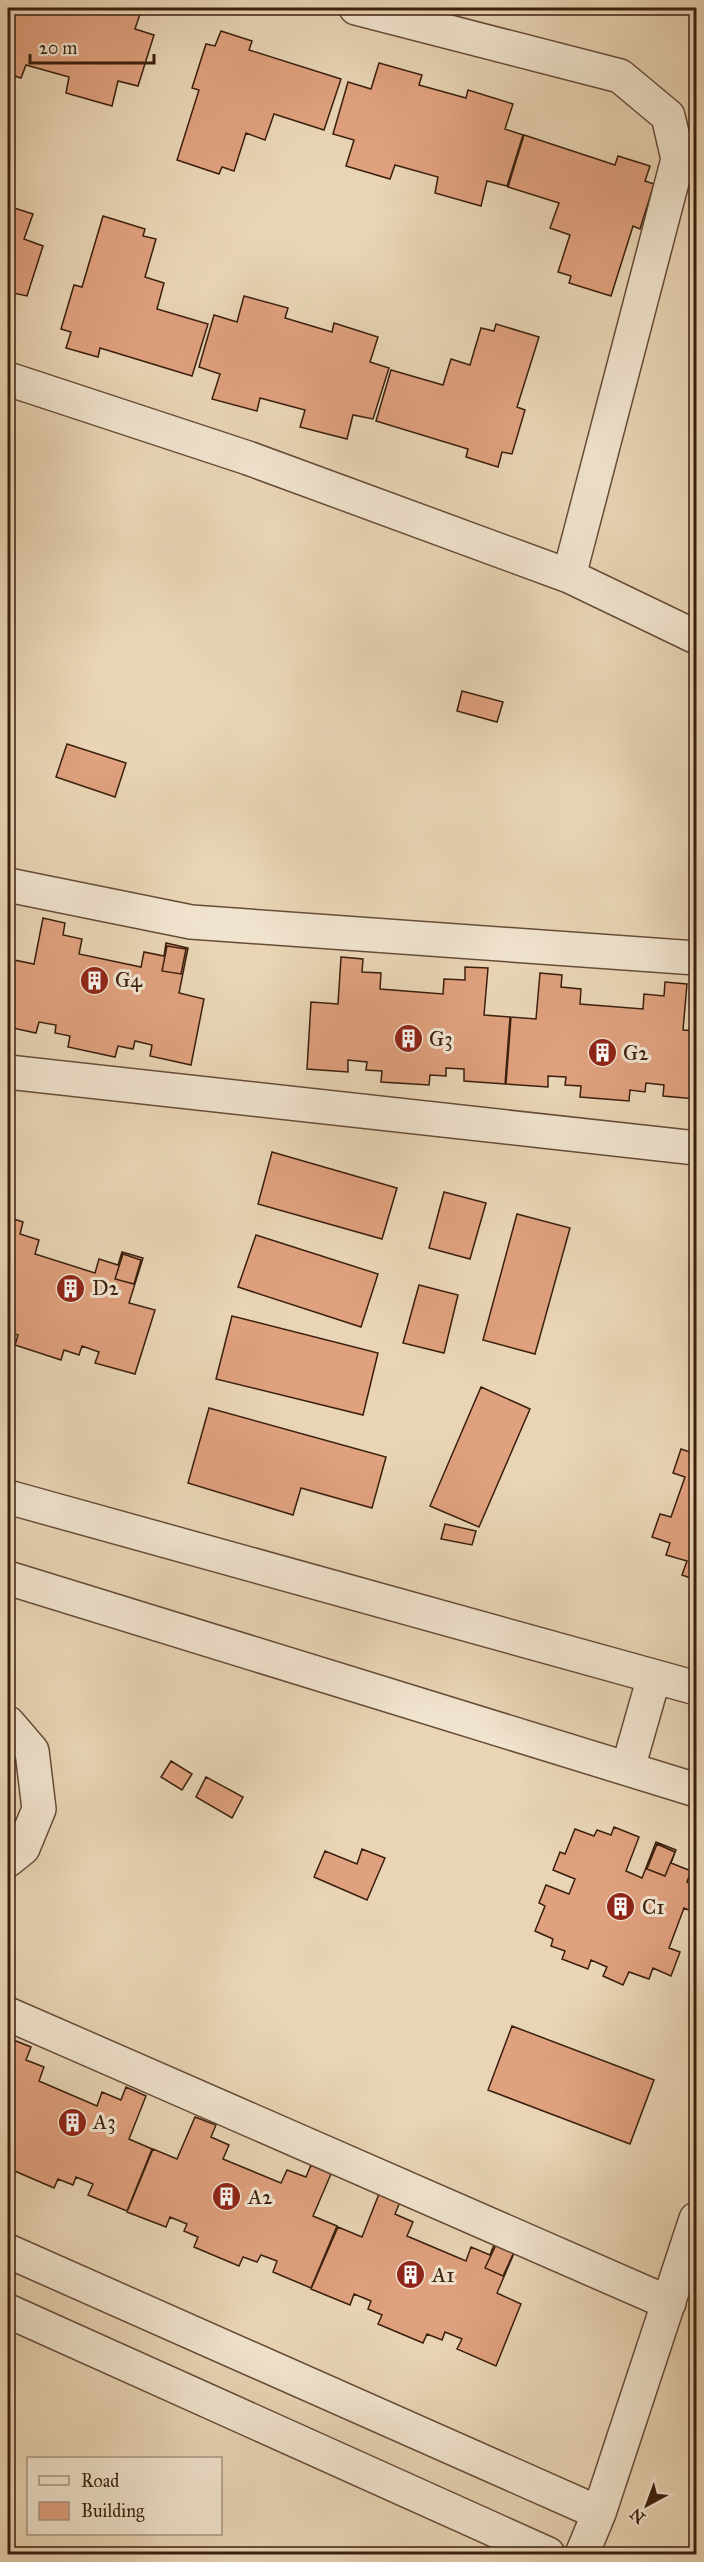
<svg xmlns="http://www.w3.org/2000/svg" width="704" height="2562" viewBox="0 0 704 2562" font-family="'IM FELL Great Primer',serif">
  <rect width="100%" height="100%" fill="#e9d5b5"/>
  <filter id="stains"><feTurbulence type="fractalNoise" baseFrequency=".00333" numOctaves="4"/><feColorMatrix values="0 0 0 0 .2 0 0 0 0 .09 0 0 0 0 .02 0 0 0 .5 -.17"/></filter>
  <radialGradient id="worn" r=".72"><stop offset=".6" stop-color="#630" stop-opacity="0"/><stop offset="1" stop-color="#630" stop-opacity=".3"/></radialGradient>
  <!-- building -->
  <path fill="#e0a17e" stroke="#3a1f0e" stroke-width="1.5" d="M8,8h134l-7,21 19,6 -16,51 -20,-5 -6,25 -46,-13 3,-16 -43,-12 -5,13 -13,-4z
    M221,31l31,10 -3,9 92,29 -17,51 -50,-16 -9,26 -19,-7 -12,38 -12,-4 -3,7 -42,-14 22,-70 -7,-2 14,-44 9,2z
    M379,63l43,12 -3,10 47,13 2,-8 45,14 -8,25 18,6 -16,51 -20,-5 -6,25 -46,-13 3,-16 -43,-12 -5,14 -44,-13 8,-26 -21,-6 15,-52 23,7z
    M524,135l91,30 3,-9 32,10 -5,15 9,3 -14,45 -7,-3 -22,70 -42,-13 2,-7 -13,-4 12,-37 -20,-7 9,-25 -51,-16z
    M8,206l25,8 -9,25 19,7 -16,50 -19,-4z
    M103,216l42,13 -2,7 13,3 -11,38 19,6 -7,26 51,15 -16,52 -92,-28 -2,9 -32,-9 5,-16 -10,-3 13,-44 8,2z
    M244,296l44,12 -3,10 47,14 2,-9 44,14 -8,25 19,6 -16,51 -20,-4 -6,24 -47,-12 5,-17 -45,-12 -3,13 -45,-12 8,-25 -21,-7 15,-52 23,7z
    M496,324l43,13 -22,70 8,3 -13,44 -10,-2 -4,15 -32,-10 2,-8 -92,-28 15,-51 52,15 8,-26 19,6 11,-37 13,3z
    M462,691l41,11 -6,20 -40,-11z
    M67,744l59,19 -11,34 -59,-20z
    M43,918l22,5 -2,12 19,4 -3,15 62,13 3,-15 20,4 2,-13 22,5 -9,45 25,6 -13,66 -41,-9 2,-11 -17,-4 -2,8 -15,-3 -3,11 -47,-10 2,-11 -15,-3 1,-8 -17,-3 -3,11 -28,-6 1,-68 25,5z
    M167,946l19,3 -5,25 -19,-3z
    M341,957l22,2 -1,13 19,1 -1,16 63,5 1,-15 21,1v-13l23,1 -4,47 26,2 -5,67 -41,-3v-12l-18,-1v8l-16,-1 -1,10 -48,-3 1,-11 -16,-1 1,-8 -19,-2v12l-41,-3 4,-67 27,2z
    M540,973l22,2 -1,12 20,2 -1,15 63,5 1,-15 20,2 1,-14 22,2 -4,46 13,1v68l-33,-3 1,-11 -18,-2 -1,9 -15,-2 -1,11 -49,-4 1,-11 -16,-1 1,-8 -18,-1v11l-42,-3 5,-67 25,2z
    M272,1152l125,36 -15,51 -124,-35z
    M444,1192l42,11 -16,56 -41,-11z
    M517,1214l53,14 -35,126 -52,-14z
    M8,1217l15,5 -3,12 19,6 -4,14 60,19 4,-14 19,6 4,-13 21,6 -14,45 26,7 -20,64 -40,-11 4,-11 -17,-6 -3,9 -15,-5 -3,10 -46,-15 3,-10 -10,-3z
    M256,1235l122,39 -17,53 -123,-40z
    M123,1254l18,6 -7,24 -19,-5z
    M419,1285l39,10 -14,58 -41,-10z
    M232,1316l146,37 -15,62 -147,-36z
    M481,1387l49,22 -51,118 -49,-21z
    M209,1408l177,49 -14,51 -71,-20 -8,27 -105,-32z
    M681,1449l15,5v126l-14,-5 5,-14 -21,-6 4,-12 -18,-6 8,-23 11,3 14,-40 -12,-4z
    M445,1524l31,7 -4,14 -31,-6z
    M171,1761l21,13 -10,16 -21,-13z
    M206,1777l37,20 -11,21 -36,-21z
    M614,1827l25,10 -13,34 16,7 14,-36 20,8 -5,13 20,8 -4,11 9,4v27l-12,-5 -15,40 11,4 -9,24 -18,-8 -4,11 -20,-7 -6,13 -20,-9 4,-9 -16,-7 -3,9 -26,-10 3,-8 -14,-5 2,-7 -18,-8 10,-25 -6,-3 7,-18 23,9 6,-15 -22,-9 7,-18 5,2 10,-25 19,7 3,-6 14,5z
    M657,1844l18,8 -10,24 -18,-7z
    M362,1849l23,9 -18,42 -53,-23 11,-26 32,13z
    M512,2026l142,54 -24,64 -142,-54z
    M11,2039l20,8 -5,13 18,7 -5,14 58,25 5,-14 19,8 5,-13 20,9 -17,43 23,10 -25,62 -39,-16 5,-11 -17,-7 -3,8 -15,-6 -4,9 -44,-19 4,-9 -6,-3v-110z
    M195,2117l21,8 -5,12 18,8 -6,14 58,24 6,-13 19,7 5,-12 20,9 -18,42 24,10 -26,62 -38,-16 4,-11 -16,-6 -4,7 -14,-5 -4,9 -45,-19 4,-10 -14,-6 3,-7 -17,-7 -4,10 -39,-15 26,-63 24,10z
    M379,2194l21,8 -5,12 18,8 -6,14 59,25 5,-14 19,8 5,-13 20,9 -18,42 24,11 -25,62 -39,-17 5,-10 -17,-7 -3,8 -15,-6 -4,9 -45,-19 4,-9 -14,-6 3,-8 -17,-7 -4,11 -39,-16 27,-62 24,10z
    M496,2245l18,7 -11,24 -18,-8z"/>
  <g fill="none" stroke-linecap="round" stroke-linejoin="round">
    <defs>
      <path id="street" d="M356,8l264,68 48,40 10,43 -109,417
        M8,379l240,79 321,118 127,61
        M8,885l183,37 505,36
        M8,1072l688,76
        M8,1497l688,191
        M8,1578l688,212
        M8,1723l24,28 7,58 -16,39 -15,12
        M628,1768l26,-91
        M8,2014l661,289
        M8,2251l591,262
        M8,2311l540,243
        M582,2554l17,-41 97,-294"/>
    </defs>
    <!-- street casing -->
    <use href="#street" stroke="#664c38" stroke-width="36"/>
    <!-- street -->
    <use href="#street" stroke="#f1e4cf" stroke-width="33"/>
  </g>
  <!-- icons -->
  <defs>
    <symbol id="building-disc" viewBox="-11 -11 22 22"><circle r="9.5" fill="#8f2418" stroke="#f1e4cf"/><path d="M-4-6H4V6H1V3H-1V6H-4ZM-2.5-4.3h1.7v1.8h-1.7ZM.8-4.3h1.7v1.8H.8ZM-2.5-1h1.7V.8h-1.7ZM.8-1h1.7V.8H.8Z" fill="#fff"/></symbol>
  </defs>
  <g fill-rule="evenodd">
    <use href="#building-disc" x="78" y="964" width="33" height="33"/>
    <use href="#building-disc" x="392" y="1022" width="33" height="33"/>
    <use href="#building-disc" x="586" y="1036" width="33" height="33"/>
    <use href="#building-disc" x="54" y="1272" width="33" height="33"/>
    <use href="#building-disc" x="604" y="1890" width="33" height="33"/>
    <use href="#building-disc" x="56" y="2106" width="33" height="33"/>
    <use href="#building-disc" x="210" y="2180" width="33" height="33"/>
    <use href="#building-disc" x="394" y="2258" width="33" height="33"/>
  </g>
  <g text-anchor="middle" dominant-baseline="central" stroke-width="6" stroke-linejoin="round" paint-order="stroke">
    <!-- poi labels -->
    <g font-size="21" fill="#3a1f0e" stroke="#f1e4cf" text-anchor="start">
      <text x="115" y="980">G4</text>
      <text x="429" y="1039">G3</text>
      <text x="623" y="1053">G2</text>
      <text x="92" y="1288">D2</text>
      <text x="642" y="1907">C1</text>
      <text x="93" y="2122">A3</text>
      <text x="248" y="2197">A2</text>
      <text x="432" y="2275">A1</text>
    </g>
  </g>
  <!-- margin -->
  <rect width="704" height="2562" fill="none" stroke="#e9d5b5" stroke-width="30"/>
  <rect x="9" y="9" width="686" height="2544" fill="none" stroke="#3a1f0e" stroke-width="3"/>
  <rect x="15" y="15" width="674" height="2532" fill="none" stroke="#3a1f0e" stroke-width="1.5"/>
  <!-- legend -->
  <rect x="27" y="2457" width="195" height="78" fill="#f1e4cf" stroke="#a89582" stroke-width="1.5"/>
  <rect x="39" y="2476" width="30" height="9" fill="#f1e4cf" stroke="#a89582" stroke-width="1.5"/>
  <text x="81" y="2487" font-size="18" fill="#3a1f0e">Road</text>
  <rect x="39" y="2502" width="30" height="18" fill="#e0a17e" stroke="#a89582" stroke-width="1.5"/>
  <text x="81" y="2517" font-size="18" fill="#3a1f0e">Building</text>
  <!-- north arrow -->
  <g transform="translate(647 2505) rotate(221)" stroke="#f1e4cf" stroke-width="4.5" paint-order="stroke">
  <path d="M0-4.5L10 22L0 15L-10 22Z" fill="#3a1f0e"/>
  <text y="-9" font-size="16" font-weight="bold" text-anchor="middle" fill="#3a1f0e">N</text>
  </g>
  <!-- scale -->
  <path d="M30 54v9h124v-9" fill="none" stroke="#3a1f0e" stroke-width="3"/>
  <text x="39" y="54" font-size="18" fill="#3a1f0e" stroke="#f1e4cf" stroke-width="4.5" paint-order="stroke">20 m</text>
  <rect width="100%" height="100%" filter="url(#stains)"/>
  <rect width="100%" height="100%" fill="url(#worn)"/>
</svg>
